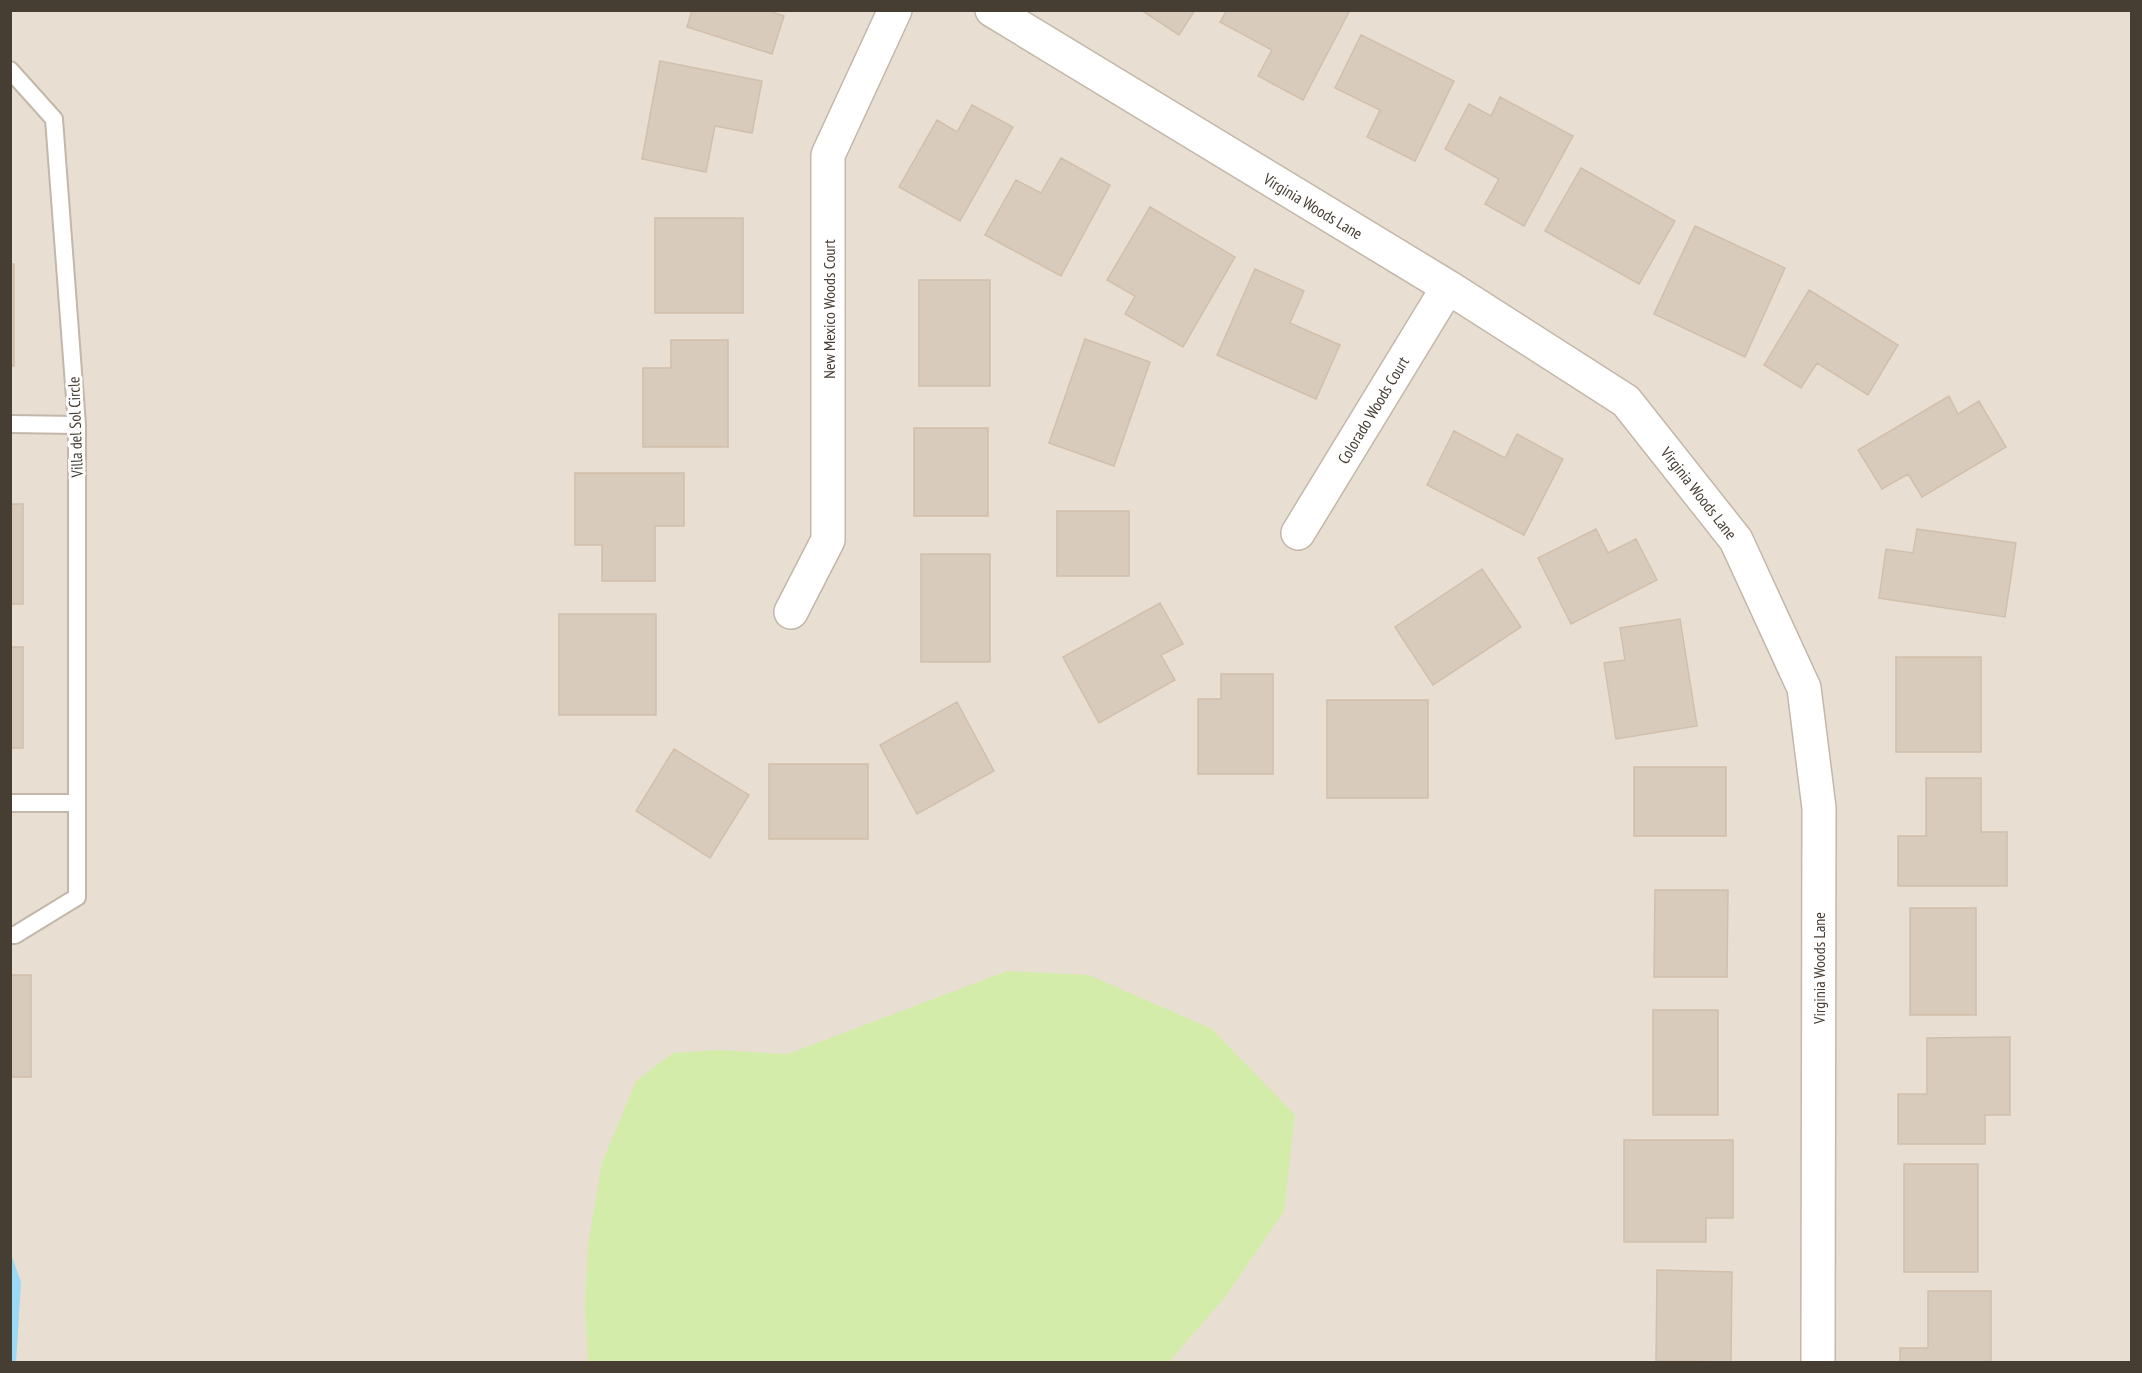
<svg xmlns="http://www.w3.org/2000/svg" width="2142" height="1373" viewBox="0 0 2142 1373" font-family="'PT Sans Narrow',sans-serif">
  <rect width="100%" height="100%" fill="#f4ede4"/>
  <!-- residential -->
  <path fill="#e8dfd2" d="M10,11h2121v1351h-2120z"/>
  <!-- green -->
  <path fill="#d4eca9" d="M1007,971l82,4 123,54 83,86 -11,96 -58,85 -57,66h-581l-3,-55 3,-62 14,-82 34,-82 37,-28 45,-3 70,4z"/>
  <!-- water -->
  <path fill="#9bd9f6" d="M11,1254l10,28 -5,80h-5z"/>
  <!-- building -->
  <path fill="#d9cbbc" stroke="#d1bfab" stroke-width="1.5" d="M692,10h74l18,6 -12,38 -85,-27z
    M1141,10h54l-16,25z
    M1227,10h123l-47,90 -45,-24 14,-26 -52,-28z
    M1361,35l93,46 -39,80 -48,-24 13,-27 -45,-22z
    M660,61l102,20 -10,52 -37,-7 -9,46 -64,-13z
    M1500,97l73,39 -49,90 -39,-22 14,-25 -54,-30 24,-45 22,12z
    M972,105l41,22 -53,94 -61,-34 38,-67 20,12z
    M10,121h1v99h-1z
    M1061,158l49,27 -49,91 -76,-41 31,-55 25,13z
    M1581,168l94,53 -36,63 -94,-53z
    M1150,207l85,50 -52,90 -58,-33 10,-18 -28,-16z
    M655,218h88v95h-88z
    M1695,226l90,42 -40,89 -91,-43z
    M10,264h4v102h-4z
    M1255,269l49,22 -14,32 50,22 -24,54 -99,-44z
    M919,280h71v106h-71z
    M1809,290l89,55 -30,50 -51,-32 -16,25 -37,-23z
    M1085,339l65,23 -36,104 -65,-23z
    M671,340h57v107h-85v-79h28z
    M1949,396l9,18 21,-13 27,46 -84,50 -14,-23 -26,15 -24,-39z
    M914,428h74v88h-74z
    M1454,431l51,27 12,-24 46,25 -39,76 -97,-50z
    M575,473h109v53h-29v55h-53v-36h-27z
    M10,504h13v100h-13z
    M1057,511h72v65h-72z
    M1596,529l12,24 28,-14 21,41 -86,44 -33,-66z
    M1917,529l99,14 -11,74 -126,-19 7,-49 27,4z
    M921,554h69v108h-69z
    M1482,569l39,58 -88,58 -38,-58z
    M1160,603l23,41 -22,11 14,25 -76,43 -36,-66z
    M559,614h97v101h-97z
    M1680,619l17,107 -81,13 -12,-76 21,-3 -5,-32z
    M10,647h13v101h-13z
    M1896,657h85v95h-85z
    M1221,674h52v100h-75v-75h23z
    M1327,700h101v98h-101z
    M957,702l37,69 -77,43 -37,-69z
    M674,749l75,46 -39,63 -74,-47z
    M769,764h99v75h-99z
    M1634,767h92v69h-92z
    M1926,778h55v54h26v54h-109v-50h28z
    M1655,890h73l-1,87h-73z
    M1910,908h66v107h-66z
    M10,975h21v102h-21z
    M1653,1010h65v105h-65z
    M2010,1037v78h-25v29h-87v-50h29v-56z
    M1624,1140h109v78h-27v24h-82z
    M1904,1164h74v108h-74z
    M1657,1270l75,2 -1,90 -75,-1z
    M1928,1291h63v71h-91v-14h28z"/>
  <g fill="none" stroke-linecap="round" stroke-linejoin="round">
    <defs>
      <path id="service" d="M10,70l44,49 23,306v472l-62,38h-5
        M10,424l67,1
        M10,803h67"/>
      <path id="minor" d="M992,10l456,277 178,114 110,139 68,148 15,120 -1,554
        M1298,533l150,-246
        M791,612l37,-72v-385l67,-145"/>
    </defs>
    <!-- service casing -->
    <use href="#service" stroke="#c3b7a9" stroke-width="20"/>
    <!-- minor casing -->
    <use href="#minor" stroke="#c3b7a9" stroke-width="36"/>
    <!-- service -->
    <use href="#service" stroke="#fff" stroke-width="16"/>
    <!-- minor -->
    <use href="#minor" stroke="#fff" stroke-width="33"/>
  </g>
  <g text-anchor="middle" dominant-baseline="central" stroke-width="6" stroke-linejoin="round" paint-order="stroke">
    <!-- street labels -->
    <g font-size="16" fill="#463d33" stroke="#fff">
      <text transform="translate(1313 206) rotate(31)">Virginia Woods Lane</text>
      <text transform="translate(829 309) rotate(-90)">New Mexico Woods Court</text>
      <text transform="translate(1373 410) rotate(-59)">Colorado Woods Court</text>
      <text transform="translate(75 427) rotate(-92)">Villa del Sol Circle</text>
      <text transform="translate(1699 493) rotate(52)">Virginia Woods Lane</text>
      <text transform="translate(1819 968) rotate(-90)">Virginia Woods Lane</text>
    </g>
  </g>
  <!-- border -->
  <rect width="2142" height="1373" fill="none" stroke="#463d33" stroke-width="24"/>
</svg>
